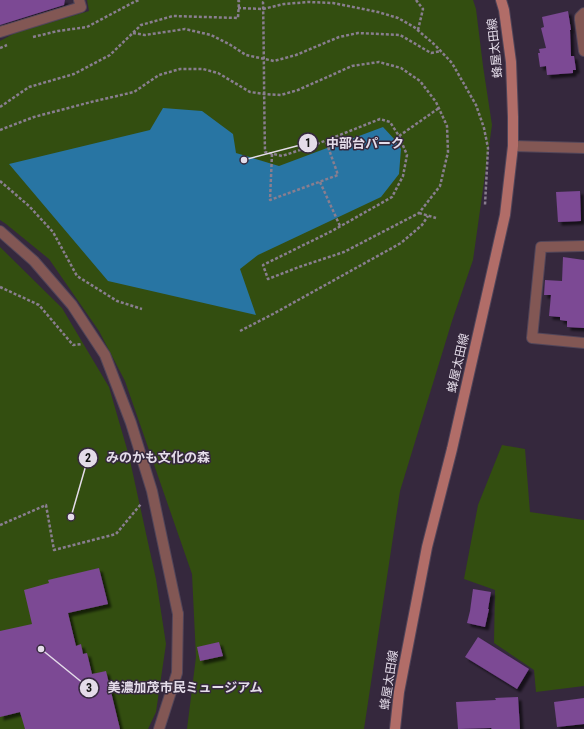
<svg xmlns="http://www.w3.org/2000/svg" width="584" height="729" viewBox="0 0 584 729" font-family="'Roboto Condensed','Noto Sans JP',sans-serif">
  <defs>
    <filter id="shadow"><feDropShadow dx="3.5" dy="3.5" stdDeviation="1" flood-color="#0009"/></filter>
  </defs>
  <rect width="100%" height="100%" fill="#35283d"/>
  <!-- green -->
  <path fill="#334e10" d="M87,0h386l3,9 7,57 9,59 -19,135 -21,61 -52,170 -36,238h-177l9,-72 -4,-83 -67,-193 -26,-50 -50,-72 -43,-35 -6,-4v-179l15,-8 74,-22z
    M0,247l62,61 47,79 20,69 27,123 10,65 -10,68 -8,17h-148z
    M502,445l23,4 5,63 54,8v166l-48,6 -2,-22 -40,-27 1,-53 -31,-11 14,-74z"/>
  <!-- water -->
  <path fill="#2875a3" d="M163,108l39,3 31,23 3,19 43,13 104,-39 13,14 5,8 -2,25 -18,23 -123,58 -18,14 16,46 -148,-34 -99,-117 141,-34z"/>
  <!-- building -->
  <path fill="#7b4894" filter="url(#shadow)" d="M0,0h65l-1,5 -64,20z
    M568,11l3,19h-1l1,26h3l2,14h-3v3l-26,2 -1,-9 -6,1 -2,-14h2l-1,-4 7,-1 -5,-20 3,-1 -2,-10z
    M580,191l1,30 -23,1 -2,-30z
    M563,257l21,3v68l-17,-1v-6l-7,-1v-3l-11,-1 2,-21h-7l1,-15 17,1z
    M99,568l9,36 -40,9 8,33 5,-2 2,10 4,-1 5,21 14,-3 14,58h-95l-5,-17 -20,5v-86l32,-7 -8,-34 25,-7 -1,-3z
    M473,589l18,3 -3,17h1l-4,18 -18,-4 3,-12z
    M478,637l51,32 -12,20 -52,-32z
    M219,642l4,14 -23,5 -3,-14z
    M518,697l2,32h-28l-1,-1 -33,1 -2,-27 40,-2 -1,-2z
    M584,698v26l-27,3 -3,-25z"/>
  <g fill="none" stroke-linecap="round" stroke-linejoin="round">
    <defs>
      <path id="minor" d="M584,13l-4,4v3l4,31
        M0,32l81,-25 -2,-7
        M584,246l-43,1 -9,91 52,5
        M159,729l18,-56 1,-59"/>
      <path id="tertiary" d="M513,146l71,2
        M0,231l34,30 38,44 33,50 26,68 21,68 26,123"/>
      <path id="secondary" d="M395,729l4,-37 28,-145 25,-98 53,-234 8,-69v-29l-2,-55 -7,-52 -3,-10"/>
    </defs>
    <!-- minor casing -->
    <use href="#minor" stroke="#514559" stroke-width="12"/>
    <!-- tertiary casing -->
    <use href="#tertiary" stroke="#514559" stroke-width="12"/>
    <!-- secondary casing -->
    <use href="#secondary" stroke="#514559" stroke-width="12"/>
    <!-- path -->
    <path stroke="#897e8f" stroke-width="2.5" stroke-dasharray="3 2" stroke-linecap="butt" d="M416,0l7,9 -5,21
      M238,8l25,1 21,-5 24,-2 25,1 45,9 20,6 16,9 21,18 17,18 24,42 8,23 4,20 -3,57
      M133,33l12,2 40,-6 26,6 18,9 17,11 28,6 22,-6 43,-18 19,-4 42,2 31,18 10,-2
      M33,37l25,-6 29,-4 47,-25 5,-2
      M0,48l7,-3
      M0,107l29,-20 45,-13 36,-19 31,-30 32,-9 65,2 1,-17 -3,-1
      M0,130l5,-2 29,-11 57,-15 43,-10 25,-17 21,-6h23l15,4 32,19 14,2 17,1 17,-5 54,-24 27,-4 22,6 19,13 16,21 11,24 1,26 -8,34 -21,27 -75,39 -45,15 -31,12 -5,-14 69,-34 60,-34 11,-21 4,-21 -8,-19 -9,-14 -10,-3 -68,27 -30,10 -17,-4c-1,-50 -1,-100 -2,-150l1,-2
      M399,136l40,-28
      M272,154l-2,46 68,-25 -12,-34
      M0,181l29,25 24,26 24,44 40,25 25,8
      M320,182l20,44
      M419,213l17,5
      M0,287l39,18 34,40 9,-1
      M240,331l33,-17 128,-71 21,-18 6,-9
      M0,525l46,-20 8,45 62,-16 25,-30"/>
    <!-- minor -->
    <use href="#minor" stroke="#825754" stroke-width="10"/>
    <!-- tertiary -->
    <use href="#tertiary" stroke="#825754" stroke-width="10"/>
    <!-- secondary -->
    <use href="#secondary" stroke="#b16d68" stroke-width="10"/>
  </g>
  <g text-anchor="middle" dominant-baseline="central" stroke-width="3" stroke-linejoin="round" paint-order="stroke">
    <!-- street labels -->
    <g font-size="12" fill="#e4dce9" stroke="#35283d">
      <text transform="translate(495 48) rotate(-96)">蜂屋太田線</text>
      <text transform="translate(458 363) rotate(-77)">蜂屋太田線</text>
      <text transform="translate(389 680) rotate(-81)">蜂屋太田線</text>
    </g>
  </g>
  <!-- callouts -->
  <path fill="none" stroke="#e4dce9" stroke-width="1.5" d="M244 160L308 143M71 517L88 458M41 649L89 688"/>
  <g fill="#e4dce9" stroke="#35283d" stroke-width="1.5">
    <circle cx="244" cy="160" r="4"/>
    <circle cx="71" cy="517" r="4"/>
    <circle cx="41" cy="649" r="4"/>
    <circle cx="308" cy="143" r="10"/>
    <circle cx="88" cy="458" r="10"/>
    <circle cx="89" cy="688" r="10"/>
  </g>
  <g font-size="12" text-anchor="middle" font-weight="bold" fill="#111">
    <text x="308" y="147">1</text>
    <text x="88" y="462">2</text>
    <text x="89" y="692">3</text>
  </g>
  <g font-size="13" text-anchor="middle" font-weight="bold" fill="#e4dce9" stroke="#35283d" stroke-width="3" stroke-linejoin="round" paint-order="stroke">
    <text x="365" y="148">中部台パーク</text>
    <text x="158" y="462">みのかも文化の森</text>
    <text x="185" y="692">美濃加茂市民ミュージアム</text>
  </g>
</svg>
